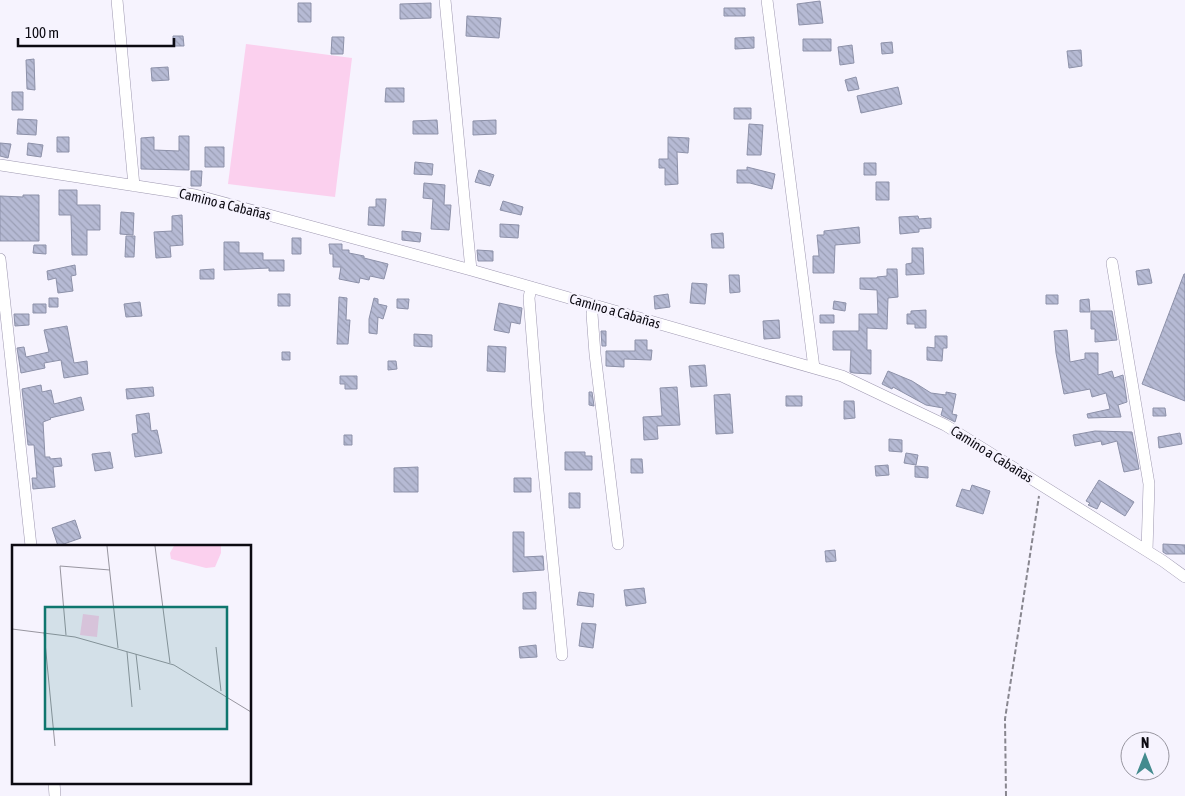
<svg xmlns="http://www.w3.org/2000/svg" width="1185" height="796" viewBox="0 0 1185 796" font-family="'Asap Condensed',sans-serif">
  <defs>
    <pattern id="building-back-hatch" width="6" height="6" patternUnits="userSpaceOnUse" patternTransform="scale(1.25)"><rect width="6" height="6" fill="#b6bad4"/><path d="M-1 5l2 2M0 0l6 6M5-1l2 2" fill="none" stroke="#9b9fb5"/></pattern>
  </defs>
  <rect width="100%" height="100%" fill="#f6f3fe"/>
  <!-- grass -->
  <path fill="#fbd0ee" d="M246,44l106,14 -17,139 -107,-13z"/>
  <!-- building -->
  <path fill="url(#building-back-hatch)" stroke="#8d91a9" d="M820,1l3,22 -24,2 -2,-21z
    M298,3h13v19h-13z
    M431,3v15l-31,1v-15z
    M724,8h21v8h-21z
    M467,16l34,2 -2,20 -33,-2z
    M173,36h10l1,10h-11z
    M332,37h12l-1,17h-12z
    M754,37v11l-19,1v-11z
    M803,39h28v12h-28z
    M892,42l1,11 -11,1 -1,-11z
    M852,45l2,18 -14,2 -2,-18z
    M1081,50l1,16 -13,2 -2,-17z
    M34,59l1,31 -8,-1 -1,-29z
    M168,67l1,13 -17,1 -1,-13z
    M856,77l3,12 -11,2 -3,-11z
    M898,87l4,17 -41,9 -4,-17z
    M386,88h18v14h-19z
    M12,92h11v18h-11z
    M734,108h17v11h-17z
    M18,119l19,1 -1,15 -19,-1z
    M437,120l1,14h-25v-13z
    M496,120v14l-23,1v-14z
    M749,124l14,1 -2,30h-14z
    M179,136h10v34l-48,-1v-31l13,-1v13l25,1z
    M57,137h12v15h-12z
    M668,137l21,1 -1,15 -11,-1 1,32 -13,1v-17h-6v-9h9z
    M0,143l11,1 -3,14 -8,-2z
    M28,143l15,2 -2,12 -14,-2z
    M205,147h19v20h-19z
    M415,162l18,2 -1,11 -18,-1z
    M864,163h12v12h-12z
    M747,167l28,7 -3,15 -22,-6h-13v-13h10z
    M479,170l15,5 -4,11 -15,-4z
    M191,171h11l-1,15h-10z
    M876,182h13v18h-13z
    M424,183l21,2 -1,20h7l-2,25 -18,-1 2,-30 -10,-1z
    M59,190h18v15h23v25h-13v25h-15l-1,-40h-12z
    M23,195h16v46h-39v-45l23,1z
    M376,199h10l-2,27 -16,-1 1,-18h7z
    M503,201l20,6 -2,8 -21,-5z
    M121,212l13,1 -1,22 -13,-1z
    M182,215l1,30 -13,1 1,11 -15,1 -2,-26 18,-1v-15z
    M918,216l1,3 12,-1v10l-12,1v3l-19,2 -1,-17z
    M500,224l19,1 -1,13 -18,-1z
    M859,227l1,16 -25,2 -1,28h-21v-17h6l-2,-21h7v-4z
    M402,231l19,2 -1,9 -18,-2z
    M723,233l1,15h-12l-1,-14z
    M126,236h9l-1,21h-9z
    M292,238h9v16h-9z
    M224,242h15v11h24v7h21v11h-15v-3l-45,2z
    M329,244h13v6h7v3l15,3v2l24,6 -4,15 -14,-3 -1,4 -9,-2 -1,5 -20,-4 2,-12h-8v-13h-3z
    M34,245h12v9l-13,-1z
    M912,248h11l1,26 -18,1v-11l6,-1z
    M477,250l16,1v10h-15z
    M75,265l1,10 -5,1 2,15 -15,2 -2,-15 -8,2 -1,-9z
    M214,269v10h-14v-9z
    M887,269h10l1,28 -10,1 -1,31 -20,-1v22h4v24l-17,-1 -4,-1 1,-22h-18v-19h26v-17h19l-1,-24 -17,-1v-11h17v-1l10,-1z
    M1149,269l3,14 -14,2 -2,-14z
    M1184,274h1v127l-43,-17z
    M729,275h10l1,17 -10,1z
    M692,283l15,1 -2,20 -15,-1z
    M278,294h12v12h-12z
    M668,294l2,13 -15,2 -1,-13z
    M1046,295h12v9h-12z
    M339,297l8,1 -1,22h4l-2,24h-11z
    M49,298h9v9h-9z
    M374,298l4,1v5l9,2 -4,13 -5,-2 -1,17 -8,-1v-14z
    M397,299h12l-1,10 -11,-1z
    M1089,299l1,13h-10v-12z
    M834,301l12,2 -1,8 -12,-2z
    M140,302l2,14 -16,1 -2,-13z
    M499,303l23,5 -2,16 -9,-2 -2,11 -15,-3z
    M33,304h13v9h-13z
    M926,310v18h-11v-4h-8v-10h4v-3z
    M1091,311h21l5,29 -22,2v-13h-4z
    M14,314h15v11l-14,1z
    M820,315h14v8h-14z
    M779,320l1,18 -16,1 -1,-18z
    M67,326l7,37 13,-2 1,13 -24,4 -3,-18 -17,3 1,5 -24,5 -4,-25 7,-1 2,10 23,-5 -5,-22z
    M1067,330l3,32 15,-3v-6h13v22l14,-4 2,7 9,-3 4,27 -9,3 3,12 -33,1 -1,-4 23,-5 -4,-16 -14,4 -2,-8 -26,5 -8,-41 -2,-22z
    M601,331h5v15h-4z
    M414,334l18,1v12l-18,-1z
    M935,336h12v12h-4l-1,13 -15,-1v-13l8,1z
    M635,340h12v10h5l-1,10 -27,-1v8l-18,-1v-15h29z
    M488,346l18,1 -1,25 -18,-1z
    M282,352h8v8h-8z
    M388,361h8l1,8 -9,1z
    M705,365l2,21 -16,1 -2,-21z
    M888,371l24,10 19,12 15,2v-3l10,2 -4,20 5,1 -2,7 -14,-7 2,-7 -17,-3 -33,-18 -1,2 -10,-5z
    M340,376h17v13h-12v-5h-5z
    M41,385l1,7 9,-2 3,14 27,-7 3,13 -34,8 1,1 -8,3 2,35h5v2l11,-1 1,8 -9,1 2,20 -22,2 -1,-11h5l-3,-33h-6l-6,-56z
    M153,387l1,9 -27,3 -1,-10z
    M677,387l3,38 -23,1 1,13 -14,1 -1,-23 19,-1 -2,-28z
    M589,392h3l2,14 -5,-1z
    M730,394l3,39 -17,1 -2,-39z
    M786,396h16v10h-16z
    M844,401h10l1,17 -11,1z
    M1153,408h12l1,8h-13z
    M149,413l2,18 6,-1 5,23 -27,4 -3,-23 6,-1 -2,-18z
    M1095,431l37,1 7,37 -15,3 -7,-31 -15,4 -1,-4 -26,5 -2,-11z
    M1180,433l2,11 -23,4 -1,-11z
    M344,435h8v10h-8z
    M889,439l13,1v12l-13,-1z
    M110,452l3,16 -18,3 -3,-17z
    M565,452h20v4h7v14h-27z
    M906,453l12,2 -2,10 -12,-2z
    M631,459h11l1,14h-12z
    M888,465l1,10 -13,1 -1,-10z
    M915,466l13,1v11l-13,-1z
    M418,467v25h-24v-24z
    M514,478h17v14h-17z
    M1099,480l35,22 -9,14 -24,-15 -4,8 -9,-4 2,-2 -4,-2z
    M972,485l18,6 -7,23 -27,-8 6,-17 8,2z
    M569,493h11v15h-11z
    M75,520l6,18 -23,8 -6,-18z
    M513,532h11v25l19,-1 1,14 -31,2z
    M1163,544l22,1v9h-19l-3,-2z
    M835,550l1,11 -10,1 -1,-11z
    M644,588l2,15 -20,3 -2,-16z
    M536,592v17h-13v-16z
    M579,592l15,2 -1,13 -16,-2z
    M582,623l14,1 -3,24 -14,-2z
    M536,645l1,12 -17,1 -1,-11z"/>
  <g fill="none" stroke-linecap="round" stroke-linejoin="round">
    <defs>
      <path id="minor" d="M117,0l17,186
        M445,0l26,270
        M767,0l47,368
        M0,165l195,30 276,75 371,106 103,49 218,136 22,16
        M0,259l31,287
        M1112,263l37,221 -2,67
        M531,287l-2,11 9,113 24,244
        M594,305l-2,9 3,40 23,190
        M54,782l1,14"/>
    </defs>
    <!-- minor casing -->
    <use href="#minor" stroke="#9e98b0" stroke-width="12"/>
    <!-- path -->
    <path stroke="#88868f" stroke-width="2" stroke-dasharray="5 2.5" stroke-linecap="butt" d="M1006,796l-1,-77 34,-223"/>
    <!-- minor -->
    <use href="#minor" stroke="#fff" stroke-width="11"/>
  </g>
  <g text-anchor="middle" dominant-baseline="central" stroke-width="5" stroke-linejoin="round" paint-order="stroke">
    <!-- street labels -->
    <g font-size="14" fill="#0c0a12" stroke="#f6f3fe">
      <text transform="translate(225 204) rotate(14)">Camino a Cabañas</text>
      <text transform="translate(615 311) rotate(16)">Camino a Cabañas</text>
      <text transform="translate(992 454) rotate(32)">Camino a Cabañas</text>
    </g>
  </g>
  <!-- overview -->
  <g transform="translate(12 545)">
    <rect width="239" height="239" fill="#f6f3fe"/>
    <path d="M71,69l16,2 -2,21 -17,-2z" fill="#fbd0ee"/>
    <path d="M162,1h47v7l-6,14 -9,1 -35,-9 -1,-6z" fill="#fbd0ee"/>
    <path fill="none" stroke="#9896a0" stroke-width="1" d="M95,1l11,102M143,1l15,117M0,84l63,8 99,28 77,47M32,87l11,114M54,90l-6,-69 50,4M204,102l5,44M115,107l5,55M124,109l4,36"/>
    <path fill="#0f766e" fill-opacity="0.15" stroke="#0f766e" stroke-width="2.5" d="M33,62h182v122h-182z"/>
    <rect width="239" height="239" fill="none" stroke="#0c0a12" stroke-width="2.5"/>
  </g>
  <!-- north arrow -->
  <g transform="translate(1145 756)"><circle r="24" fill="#f6f3fe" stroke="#9896a0"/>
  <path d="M0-4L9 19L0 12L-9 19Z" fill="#438b8e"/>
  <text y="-8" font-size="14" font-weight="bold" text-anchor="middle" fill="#0c0a12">N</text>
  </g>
  <!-- scale -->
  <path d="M18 38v8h156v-8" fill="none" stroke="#0c0a12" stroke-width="2.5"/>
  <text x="25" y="38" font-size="15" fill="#0c0a12" stroke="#f6f3fe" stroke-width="4" paint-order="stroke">100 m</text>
</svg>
